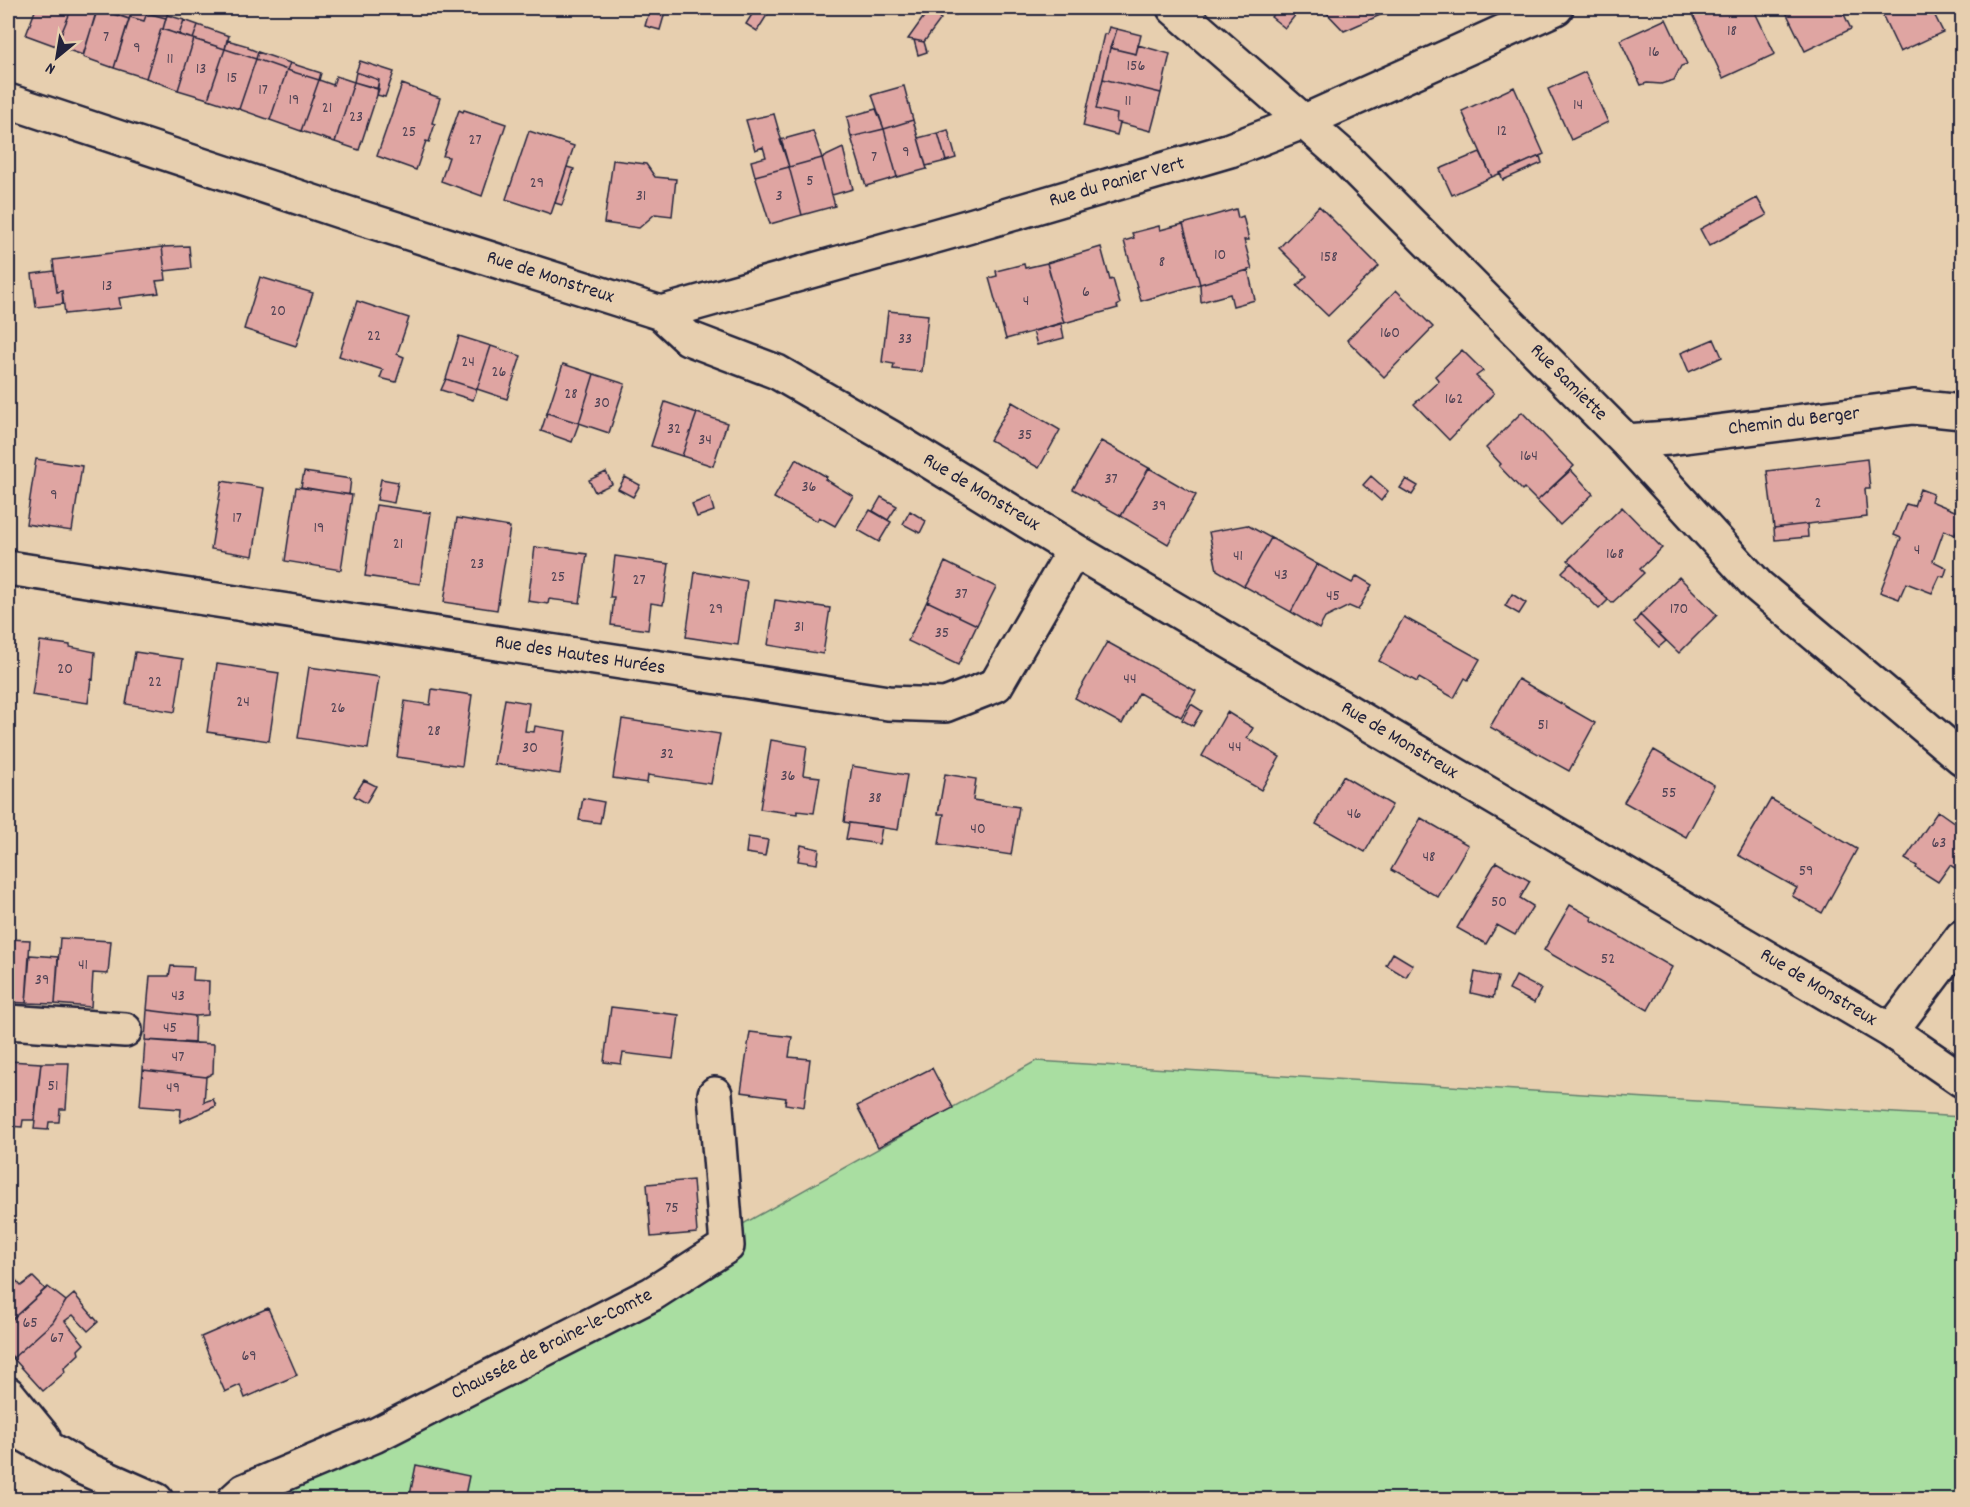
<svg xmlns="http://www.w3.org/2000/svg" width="1970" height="1507" viewBox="0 0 1970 1507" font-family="Dekko,sans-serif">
  <rect width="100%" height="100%" fill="#e7cfaf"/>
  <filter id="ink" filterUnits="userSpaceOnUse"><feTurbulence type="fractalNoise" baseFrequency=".0167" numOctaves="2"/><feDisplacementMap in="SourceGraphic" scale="12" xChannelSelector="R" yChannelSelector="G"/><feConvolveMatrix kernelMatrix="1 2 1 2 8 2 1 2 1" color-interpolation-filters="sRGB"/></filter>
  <g filter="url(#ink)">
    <!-- green -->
    <path fill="#a9dea1" stroke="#66806e" stroke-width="1.5" d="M1036,1061l926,56v382l-1715,1z"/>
    <!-- building -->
    <path fill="#dfa5a2" stroke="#22223b" stroke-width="1.5" d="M36,8h36l-16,38 -30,-11z
      M72,8h26l-15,47 -27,-9z
      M98,8h18l-2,5z
      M116,8h17l-4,11 -15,-6z
      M133,8h37l-4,10 -19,-5 -3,8 -14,-4z
      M756,8h6l7,4 -12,19 -11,-7z
      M950,8h12l-6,7 -7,-5z
      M1279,8h22l-16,20 -14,-11z
      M1322,8h74l-52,23z
      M1690,8h63l22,46 -52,24z
      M1784,8h57l10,21 -46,22z
      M1879,8h52l12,24 -43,20z
      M97,9l32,10 -15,49 -31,-11z
      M928,11l13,8 -17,23 -16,-3z
      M649,12l15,4 -4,14 -15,-4z
      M147,13l19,5 -3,11h-2l-15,49 -32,-10 16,-51 14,4z
      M167,15l17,5 -5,15 -16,-6z
      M1666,19l21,45 -6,2 -7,14 -13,4 -14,-1 -6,2 -21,-45z
      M184,20l14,5 -5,14 -14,-4z
      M198,25l31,11 -4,13 -32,-10z
      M1109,27l8,2 -7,19 -14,61 21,5 -1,8 4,1 -3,12 -34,-9 21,-92h3z
      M161,29l33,10 -16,51 -32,-12z
      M1117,29l24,6 -5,19 -25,-6z
      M194,39l31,10 -17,50 -30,-9z
      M227,40l21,6v2l10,4 -2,7 -31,-10z
      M914,40l10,2 3,10 -9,3z
      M1138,45l32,9 -9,39 -58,-14 7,-31 26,6z
      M225,49l31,10 -17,50 -31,-10z
      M258,52l32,11 -3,7 -31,-11z
      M256,59l31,11 -17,50 -31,-11z
      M360,61l34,11 -9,25 -8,-2 2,-15 -23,-8z
      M290,63l31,10 -2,7 -32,-10z
      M287,70l32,10 -18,51 -31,-11z
      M356,72l23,8 -2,9 -23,-7z
      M1585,72l23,50 -37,18 -23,-51z
      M336,76l18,6 -19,60 -34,-11 18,-51 14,5z
      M1103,79l58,14 -10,38 -35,-9 1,-8 -21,-5z
      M354,82l25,7 -20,61 -24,-8z
      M402,84l38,14 -8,25 3,1 -6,18 -3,-1 -10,29 -39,-14z
      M904,86l9,34 -29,9 -12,-34z
      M1514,87l30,67 -52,23 -30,-66z
      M876,109l8,20 -33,8 -4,-20z
      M459,110l4,2 1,-2 42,14 -24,72 -41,-15 8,-24 -6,-1z
      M774,114l15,53 -34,9 -4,-15 15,-4 -3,-10 -8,3 -9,-30z
      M913,120l14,49 -30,8 -13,-48z
      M884,129l13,48 -31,9 -15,-49z
      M948,130l8,28 -10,3 -8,-28z
      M529,131l45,15 -23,68 -45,-15z
      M813,131l9,27 -33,9 -9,-27z
      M938,133l8,28 -20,5 -8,-28z
      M843,148l10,41 -21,6 -10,-37z
      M1480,152l12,25 -40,18 -12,-26z
      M1540,156l2,7 -39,17 -3,-7z
      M822,158l13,48 -33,9 -13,-48z
      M613,160l33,4 9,13 21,2 -4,37 -17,-2 -16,14 -35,-5z
      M567,167l7,2 -12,36 -7,-2z
      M789,167l13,48 -32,9 -15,-48z
      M1757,198l10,17 -58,31 -9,-17z
      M1319,206l60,60 -51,50 -31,-30 10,-10 -28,-28z
      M1236,209l2,9 5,-2 6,24h-5l8,29 -52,15 -17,-60z
      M1183,224l17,60 -59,17 -17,-60 10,-3 -2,-5 27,-7 1,4z
      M189,246l2,22 -26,3 -3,-24z
      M162,247l4,33 -10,1 3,12 -40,5 2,10 -56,6 -3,-23 -5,1 -4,-32z
      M1101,247l9,33 3,-1 7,25 -3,2 1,2 -54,15 -17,-60z
      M1047,263l17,60 -58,16 -17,-61 8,-2 -1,-5 28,-7 1,4z
      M1248,270l7,30 -22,6 -3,-12 -29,8 -1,-18z
      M54,271l3,21 5,-1 1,13 -27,3 -4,-33z
      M260,277l53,16 -17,53 -52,-17z
      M1396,290l37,37 -49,50 -37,-37z
      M357,301l52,17 -12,36 7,3 -8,25 -16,-4 3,-8 -44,-14z
      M888,311l40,4 -6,57 -29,-3 1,-5 -12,-2z
      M1061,323l3,15 -27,7 -4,-14z
      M459,336l32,10 -14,43 -31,-10z
      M1714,339l8,18 -33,15 -8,-19z
      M491,346l30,10 -14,43 -30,-10z
      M1462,350l21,21 -7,5 18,17 -45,47 -35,-36 25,-23 -4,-5z
      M563,364l31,10 -15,49 -32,-10z
      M594,374l31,10 -16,49 -30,-10z
      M446,379l31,10 -4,11 -32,-10z
      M665,402l32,11 -15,43 -31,-10z
      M1012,402l48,28 -21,38 -49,-28z
      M1522,412l52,54 -37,35 -13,-13 -2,2 -23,-24 2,-2 -15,-16z
      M547,413l32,10 -7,19 -31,-11z
      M697,413l30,10 -14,43 -31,-10z
      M1101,441l48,27 -28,48 -48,-27z
      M36,459l46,7 -10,65 -46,-7z
      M796,459l31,18 -2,2 28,17 -18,30 -16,-9 -2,4 -43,-23z
      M1867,459l3,30h-5l2,28 -93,11 -7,-57z
      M1149,468l47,27 -28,49 -47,-28z
      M1571,470l22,24 -33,31 -23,-24z
      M304,472l47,7 -2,16 -48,-8z
      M606,472l6,12 -17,8 -6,-12z
      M1371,476l17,15 -7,10 -18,-16z
      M625,477l15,8 -7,12 -15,-8z
      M381,479l17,3 -4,21 -17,-3z
      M1406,479l12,7 -6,9 -12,-7z
      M222,481l42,7 -11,68 -42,-7z
      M296,487l56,8 -11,75 -56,-9z
      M1920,489l13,5 -2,7 31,13 -7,21 -11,-5 -11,31 14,7 -3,9 -4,-1 -8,17 -26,-10 -7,16 -19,-7 21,-54 -7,-3 12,-31 8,2z
      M710,497l4,14 -17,6 -5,-13z
      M881,497l16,9 -9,14 -15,-9z
      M376,505l55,8 -11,71 -55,-8z
      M1622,507l40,41 -22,21 4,4 -32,30 -44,-43z
      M870,510l21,12 -12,20 -21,-12z
      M910,511l16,10 -6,12 -17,-9z
      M457,518l53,9 -13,83 -53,-8z
      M1807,524l1,13 -33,3 -1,-12z
      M1247,525l24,13 -27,48 -27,-16 -8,-38z
      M1271,538l46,26 -26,48 -47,-26z
      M535,547l52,7 -7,49 -31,-4 -1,5 -20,-3z
      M615,556l54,8 -6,41 -12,-2 -3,27 -37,-5 3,-28h-4z
      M945,562l51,25 -19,38 -50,-24z
      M1571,563l37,37 -9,9 -37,-37z
      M1317,564l35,19 5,-7 15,9 -14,25 -9,-4 -24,12 -6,11 -28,-17z
      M695,572l52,9 -9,64 -52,-8z
      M1679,577l38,38 -38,38 -39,-38z
      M1512,594l14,9 -7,11 -14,-8z
      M775,600l55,8 -7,46 -55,-9z
      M927,601l50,24 -19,40 -50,-24z
      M1640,615l26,26 -7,6 -25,-24z
      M1404,617l76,42 -12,21 -3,-2 -11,20 -35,-20 -2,4 -38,-21z
      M8,634l4,1 -4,31z
      M40,641l30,4v2l25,5 -2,28 -2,-1 -3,24 -56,-8z
      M1107,642l89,49 -15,26 -42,-24 -17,31 -47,-26z
      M135,652l48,7 -8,53 -49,-8z
      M217,664l62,9 -10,68 -62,-9z
      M309,667l70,10 -11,72 -70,-11z
      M1518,679l77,44 -26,48 -79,-44z
      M432,689l40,6 -10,71 -65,-9 8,-56 25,4z
      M505,699l24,4 -4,28 9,1 1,-6 31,5 -6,43 -66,-10z
      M1191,704l11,7 -9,15 -11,-6z
      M1227,712l26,16 -6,10 33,19 -19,33 -59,-34z
      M622,719l98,15 -9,50 -63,-9 -1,8 -34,-5z
      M771,740l36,6 -4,29 17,2 -6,36 -17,-2v3l-37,-5z
      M1654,750l60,35 -28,52 -62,-35z
      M852,766l55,9 -9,55 -54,-8z
      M945,774l31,5 -3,21 46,7 -8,48 -72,-11 5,-30h-6z
      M1343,776l49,29 -27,47 -49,-28z
      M364,780l12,6 -10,17 -12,-7z
      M583,798l21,4 -4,21 -21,-3z
      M1771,799l86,50 -35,64 -30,-17 5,-8 -59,-33z
      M1938,811l24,17v39l-2,4 -10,-6 -12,17 -22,-14 1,-2 -12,-7z
      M1421,818l47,27 -30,52 -47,-27z
      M849,823l33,4 -3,17 -33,-5z
      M748,837l20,3 -3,16 -19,-3z
      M801,845l18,4 -2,15 -19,-3z
      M1496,862l34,19 -10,17 13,8 -18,29 -18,-10 -11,19 -29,-16z
      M1570,905l22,12 -1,3 81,47 -24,43 -104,-60z
      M60,938l51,3 -3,33 -15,-1 -2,34 -36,-3z
      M8,939l22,1 -4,63 -18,-1z
      M1393,953l20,12 -7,12 -20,-12z
      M30,955l28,2 -3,47 -29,-1z
      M171,966l23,1 -1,13 16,1 -1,34 -13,1 -48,-6 3,-34h19z
      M1475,972l23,5 -5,21 -22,-5z
      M1516,976l25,13 -7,14 -25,-13z
      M611,1007l68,8 -6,44 -50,-6 -2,11 -17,-2z
      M147,1010l48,6 -1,28 -49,-4z
      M750,1032l42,5 -3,20 21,2 -6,48 -19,-3 1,-6 -45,-6z
      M145,1040l69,4 -1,29 -7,4 -63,-7z
      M9,1061l32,2 -7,57h-11l-1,7 -14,-1z
      M41,1063h28l-3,46h-6l-1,13h-10l-1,8 -14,-1z
      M932,1068l21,40 -75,39 -21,-41z
      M143,1070l63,7 -2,25 9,-3 3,7 -36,16 1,-13 -41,-3z
      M693,1180l4,53 -46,4 -4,-53z
      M33,1277l12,12 -37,34v-39l6,-6 7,8z
      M48,1287l18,14 -13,21 -40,36 -5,-7v-28z
      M74,1294l24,28 -10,9 -15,-16 -8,6 19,23 -6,6 1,4 -15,14 1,4 -22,19 -30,-33 40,-36 13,-21z
      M268,1308l29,67 -52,23 -5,-13 -15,7 -24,-55z
      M416,1465l53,11 -5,24h-55z"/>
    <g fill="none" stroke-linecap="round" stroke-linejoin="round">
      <defs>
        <path id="minor" d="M1174,8l168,147 284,286 132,145 204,172
          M8,101l335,111 318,101 27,25 89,34 113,65 184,113 817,481 71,49
          M661,313l306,-86 263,-77 75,-29 251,-113
          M1626,441l43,-3 244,-31 49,5
          M8,568l880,135 57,2 51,-20 78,-135
          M8,1022l117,8
          M1891,1031l71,-94
          M8,1394l35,43
          M8,1425l73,42 75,33
          M234,1500l10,-9 130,-55 278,-142 75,-48 -12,-152"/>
      </defs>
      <!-- minor casing -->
      <use href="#minor" stroke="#22223b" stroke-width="38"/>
      <!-- minor -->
      <use href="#minor" stroke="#e7cfaf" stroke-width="33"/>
    </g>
  </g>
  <g text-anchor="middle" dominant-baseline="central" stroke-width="4.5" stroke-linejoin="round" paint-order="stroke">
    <!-- number labels -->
    <g font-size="16" fill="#514355">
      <text x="1732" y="31">18</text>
      <text x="106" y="37">7</text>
      <text x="137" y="48">9</text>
      <text x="1654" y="52">16</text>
      <text x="170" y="59">11</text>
      <text x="1136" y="66">156</text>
      <text x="201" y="69">13</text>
      <text x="232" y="78">15</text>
      <text x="263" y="90">17</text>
      <text x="294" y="100">19</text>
      <text x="1128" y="101">11</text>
      <text x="1578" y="105">14</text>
      <text x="327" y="108">21</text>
      <text x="356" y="117">23</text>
      <text x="1502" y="131">12</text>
      <text x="409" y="132">25</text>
      <text x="475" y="140">27</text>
      <text x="906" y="152">9</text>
      <text x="874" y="157">7</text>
      <text x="810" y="181">5</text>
      <text x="537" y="183">29</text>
      <text x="641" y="196">31</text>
      <text x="779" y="196">3</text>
      <text x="1220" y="255">10</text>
      <text x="1329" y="257">158</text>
      <text x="1162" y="262">8</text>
      <text x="107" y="286">13</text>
      <text x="1086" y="292">6</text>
      <text x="1026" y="301">4</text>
      <text x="278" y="311">20</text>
      <text x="1390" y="333">160</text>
      <text x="374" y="336">22</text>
      <text x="905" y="339">33</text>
      <text x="468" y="362">24</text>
      <text x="499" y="372">26</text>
      <text x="571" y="394">28</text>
      <text x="1454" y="399">162</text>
      <text x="602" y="403">30</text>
      <text x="674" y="429">32</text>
      <text x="1025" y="435">35</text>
      <text x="705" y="440">34</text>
      <text x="1529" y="456">164</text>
      <text x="1111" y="479">37</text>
      <text x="809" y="487">36</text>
      <text x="54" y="495">9</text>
      <text x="1818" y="503">2</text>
      <text x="1159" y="506">39</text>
      <text x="237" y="518">17</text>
      <text x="319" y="528">19</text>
      <text x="398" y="544">21</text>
      <text x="1917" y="550">4</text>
      <text x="1615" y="554">168</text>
      <text x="1238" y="556">41</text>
      <text x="477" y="564">23</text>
      <text x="1281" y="575">43</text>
      <text x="558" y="577">25</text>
      <text x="639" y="580">27</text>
      <text x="961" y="594">37</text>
      <text x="1333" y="596">45</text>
      <text x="716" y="609">29</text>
      <text x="1679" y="609">170</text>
      <text x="799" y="627">31</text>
      <text x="942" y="633">35</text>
      <text x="65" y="669">20</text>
      <text x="1130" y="679">44</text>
      <text x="155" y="682">22</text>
      <text x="243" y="702">24</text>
      <text x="338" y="708">26</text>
      <text x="1543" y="725">51</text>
      <text x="434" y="731">28</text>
      <text x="1235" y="747">44</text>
      <text x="530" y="748">30</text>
      <text x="667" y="754">32</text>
      <text x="788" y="776">36</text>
      <text x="1669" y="793">55</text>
      <text x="875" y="798">38</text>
      <text x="1354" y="814">46</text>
      <text x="978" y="829">40</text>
      <text x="1939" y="843">63</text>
      <text x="1429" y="857">48</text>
      <text x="1806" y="871">59</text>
      <text x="1499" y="902">50</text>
      <text x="1608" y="959">52</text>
      <text x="83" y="965">41</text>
      <text x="42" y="980">39</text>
      <text x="178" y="996">43</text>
      <text x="170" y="1028">45</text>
      <text x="178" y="1057">47</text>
      <text x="53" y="1086">51</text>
      <text x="173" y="1088">49</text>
      <text x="672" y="1208">75</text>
      <text x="30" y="1323">65</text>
      <text x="57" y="1338">67</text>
      <text x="249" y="1356">69</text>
    </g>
    <!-- street labels -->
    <g font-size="20" fill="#22223b" stroke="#e7cfaf">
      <text transform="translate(1117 183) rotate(-16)">Rue du Panier Vert</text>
      <text transform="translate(550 278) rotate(18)">Rue de Monstreux</text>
      <text transform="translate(1568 383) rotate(45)">Rue Samiette</text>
      <text transform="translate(1794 422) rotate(-7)">Chemin du Berger</text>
      <text transform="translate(981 493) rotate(31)">Rue de Monstreux</text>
      <text transform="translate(580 656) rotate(9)">Rue des Hautes Hurées</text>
      <text transform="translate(1399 741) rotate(31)">Rue de Monstreux</text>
      <text transform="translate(1818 988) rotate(31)">Rue de Monstreux</text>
      <text transform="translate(552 1345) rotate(-27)">Chaussée de Braine-le-Comte</text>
    </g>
  </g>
  <!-- margin -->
  <rect width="1970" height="1507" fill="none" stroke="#e7cfaf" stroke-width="30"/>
  <rect x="15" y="15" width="1940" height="1477" fill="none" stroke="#22223b" stroke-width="2" filter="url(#ink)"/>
  <!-- north arrow -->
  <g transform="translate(57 57) rotate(210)" stroke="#e7cfaf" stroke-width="4.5" paint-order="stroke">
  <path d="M0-4.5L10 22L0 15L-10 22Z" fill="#22223b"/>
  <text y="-9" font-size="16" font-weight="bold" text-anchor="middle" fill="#22223b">N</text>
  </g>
</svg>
